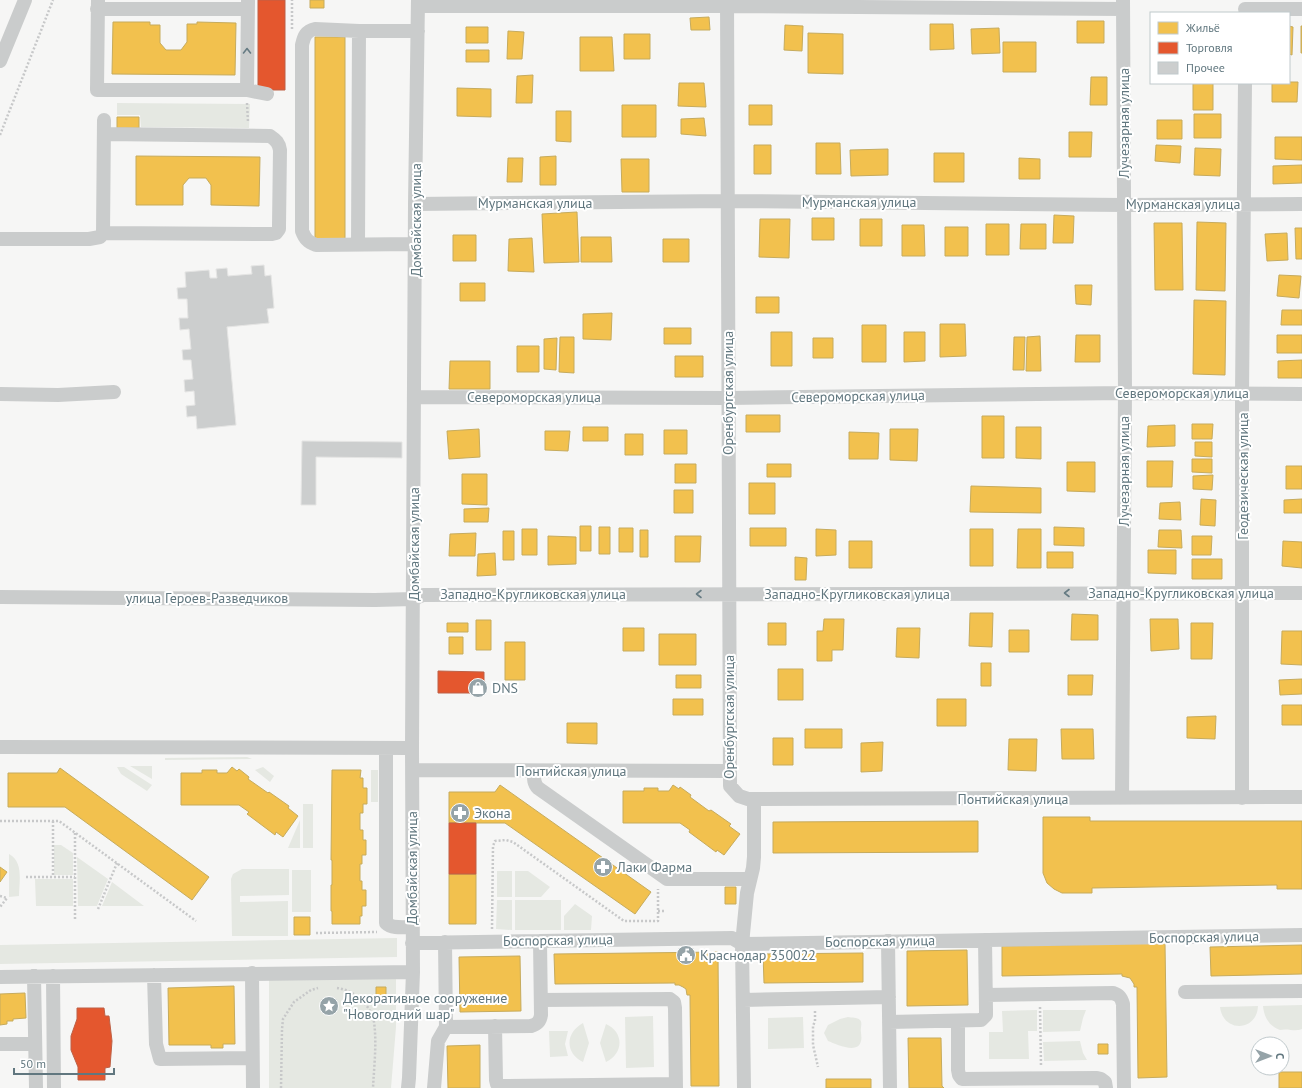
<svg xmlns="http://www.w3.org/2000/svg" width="1302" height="1088" viewBox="0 0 1302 1088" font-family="'PT Sans',sans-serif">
  <rect width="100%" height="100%" fill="#f6f6f5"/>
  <!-- green -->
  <path fill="#e5e8e2" d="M117,103l133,1 -1,24 -108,-1 -1,-12h-23z
    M247,757l5,2 -87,1v-2z
    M130,766h22v13z
    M117,767h7l28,18 -5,6 -26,-17z
    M263,767l11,9 -4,6 -15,-12z
    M371,770h7v32h-7z
    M303,804h10v44h-10z
    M300,820v28h-12z
    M54,845h7l12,8v22h-19z
    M9,854c15,8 10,28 10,42l-10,1z
    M77,857l31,22 -11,27h-19z
    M242,869h47v26l-49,1v6l48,-1v35h-56l-1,-57 2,-5z
    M292,870h19v42h-19z
    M497,871h15v26h-15z
    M515,871h13l22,16 -9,10h-26z
    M35,879h38v27h-37z
    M112,882l32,24h-42z
    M497,900h15v30l-16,-1z
    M515,900h46v30h-46z
    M575,904l17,12 -1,14h-27v-14z
    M397,938v19l-397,7v-19z
    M396,976v51l-5,61h-122v-110z
    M1302,1005v24c-7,3 -14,-1 -22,1 -11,-4 -16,-13 -17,-24z
    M1258,1006c-1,26 -35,27 -38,1z
    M1037,1010v21h-9l1,28h-40v-27h14l-1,-21z
    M1043,1010h43l-3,8 -3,13 -37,1z
    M653,1016l1,51 -28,1 -1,-51z
    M803,1017l1,31 -36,1v-31z
    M848,1017c4,1 9,0 12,3 3,3 0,8 1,12 0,3 1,6 0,9 -3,14 -25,3 -33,0l-4,-8 4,-8 12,-6z
    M583,1023l6,20 -6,19c-18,-9 -18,-29 0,-39z
    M606,1024c18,8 18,29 0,38l-6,-19z
    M549,1031h19l-3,13 3,12 -18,1z
    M1080,1041l3,12 4,7 -43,1 -1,-19z"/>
  <!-- homes -->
  <path fill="#f2c14e" stroke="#c6ab5d" d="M310,0h14v8h-14z
    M709,17l1,13h-19l-1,-12z
    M1077,21h27v22h-27z
    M113,22h37v3h10v18l6,7h15l6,-8v-18h10v-2l39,1 -1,52 -123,-1z
    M930,24h23l1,25 -24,1z
    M785,25l18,1 -1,25 -18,-1z
    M1289,26l4,1 -1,28 -3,-1z
    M1301,26h1v27h-1z
    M466,27h22v16h-22z
    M999,28l1,25 -28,1 -1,-25z
    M508,31l16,1 -2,27h-15z
    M808,33l35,1v40l-35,-1z
    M624,34h26v25h-26z
    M315,37h30v204h-30z
    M580,37h32l2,34h-34z
    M1003,42h33v30h-33z
    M466,50h23v12h-23z
    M533,75l-1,28h-16l1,-27z
    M1091,77h16v28h-17z
    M1289,82h9l-1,20h-25v-19h17z
    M679,83h25l2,24 -28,-1z
    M1193,83h20v27h-20z
    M457,88l34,1v28l-34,-1z
    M622,105h34v32h-34z
    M749,105h23v20h-23z
    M556,111h15v31l-15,-1z
    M1194,114h27v24h-27z
    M117,117h22v11h-22z
    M704,118l2,18 -25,-2v-15z
    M1157,120h25v19h-25z
    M1069,132h23l-1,25h-22z
    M1275,137h27v23l-27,-1z
    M816,143h24l1,31h-25z
    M754,145h17v29h-17z
    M1156,145l25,1 -1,17 -25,-2z
    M1195,148l26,1 -1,27 -26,-1z
    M888,149v26l-37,1 -1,-26z
    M934,153h30v29h-30z
    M136,156l124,1 -1,49 -48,-1v-20l-5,-7h-17l-6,7v20h-47z
    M556,156v29h-16v-28z
    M508,158h15l-1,24h-15z
    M1019,158l21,1v20h-21z
    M621,159h28v33h-27z
    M1302,165v18l-29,1v-18z
    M577,212l2,50 -35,1 -2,-49z
    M1054,215l20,1 -1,27h-20z
    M812,218h22v22h-22z
    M760,219h30l-1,39 -30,-1z
    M860,219h22v27h-22z
    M1197,222l29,1 -1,68 -29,-1z
    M1154,223h28l1,67h-28z
    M986,224h23v31h-23z
    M1021,224h25v25h-26z
    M902,225h22l1,31h-23z
    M945,227h23v29h-23z
    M1295,228h7v31h-6z
    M1287,233l1,27 -21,1 -2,-27z
    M453,235h23v26h-23z
    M581,237h30l1,25h-31z
    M532,238l2,34 -26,-1 1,-32z
    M663,239h26v23h-26z
    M1279,275l22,1 -2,22 -22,-2z
    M460,283h25v18h-25z
    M1075,285h17l-1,20 -15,-1z
    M756,297h23v16h-23z
    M1194,300l32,1 -1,74 -32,-1z
    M1282,310h20v15h-21z
    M612,313l-1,27 -28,-1v-25z
    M940,324h25l1,32 -26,1z
    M862,325h24v37h-24z
    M664,328h27v16h-27z
    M771,332h21v34h-21z
    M904,332h21v29l-21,1z
    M1076,335h24v27h-25z
    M1277,335h25v18h-25z
    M1040,336l1,35h-15l1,-34z
    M560,337h14v36l-15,-1z
    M1014,337h11l-1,33h-11z
    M557,338l-1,32 -12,-1v-30z
    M813,338h20v20h-20z
    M517,346h22v26h-22z
    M675,356h28v21h-28z
    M1302,360v18h-24v-17z
    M450,361h40v28h-41z
    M746,415h34v17h-34z
    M982,416h22v42h-22z
    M1192,424h21l-1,15h-20z
    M1175,425v21l-28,1 1,-21z
    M583,427h25v14h-25z
    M1016,427h25v32l-25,-1z
    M479,429l1,28 -31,2 -2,-28z
    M890,429h28l-1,32 -27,-1z
    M664,430h23v24h-23z
    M545,431h25l-2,20 -23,-1z
    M849,432l30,1 -1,26h-29z
    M625,434h18v21h-18z
    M1195,442h17v15l-17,-1z
    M1192,459h20v14l-20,-1z
    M1147,461h26l-1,26h-25z
    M1067,462h28v30l-28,-1z
    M675,464h21v19h-21z
    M767,464h24v13h-24z
    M1286,466h16v23h-16z
    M462,474h25v31l-25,-1z
    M1213,475l-1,15 -19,-1v-13z
    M749,483h26v31h-26z
    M971,486l70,2v25l-71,-1z
    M674,490h19v23h-19z
    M1201,499l15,1 -1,26 -15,-1z
    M1302,499v14h-18v-13z
    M1180,502l1,18 -22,-1 1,-16z
    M489,508l-1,14h-24v-13z
    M580,526h11v25h-11z
    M599,527h11v27h-11z
    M1054,527l30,1v18l-30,-1z
    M619,528h14v24h-14z
    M750,528h36v18h-36z
    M522,529h15v26h-15z
    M816,529l20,1v25l-20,1z
    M970,529h23v37h-23z
    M1018,529h23v39h-24z
    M640,530h8v27h-8z
    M1159,530h22l1,18 -24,-1z
    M503,531h11v29h-11z
    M476,533l-1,23h-26l1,-22z
    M548,536l28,1v27l-28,1z
    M675,536h26l-1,26h-25z
    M1192,536h20l-1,19h-19z
    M849,541h23v27h-23z
    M1283,541l19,1v26l-20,-2z
    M1148,550h28v24l-28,-1z
    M1047,552h26v16h-26z
    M495,553l1,22 -19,1 1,-22z
    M795,557l12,1 -1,22h-11z
    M1192,559h30v20h-30z
    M970,613h23l-1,34 -23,-1z
    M1072,614l26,1v25h-27z
    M824,619h20l-1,31h-11v11h-15v-30h6z
    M1150,619h28l1,30 -28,2z
    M476,620h15v30h-15z
    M447,623h21v9h-21z
    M768,623h18v22h-18z
    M1191,623h22l-1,36h-21z
    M623,628h21v23h-21z
    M897,628h23l-1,30 -23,-1z
    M1009,630h20v22h-20z
    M1282,631h20v34l-21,-1z
    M659,634h37v31h-37z
    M449,637h14v17h-14z
    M505,642h20v38h-20z
    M981,663h10v23h-10z
    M778,669h25v31h-25z
    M676,675h25v13h-25z
    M1068,675h25l-1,20h-24z
    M1302,679v15l-22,1 -1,-15z
    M673,699h30v16h-30z
    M937,699h29v27h-29z
    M1282,705h20v20h-20z
    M1216,716l-1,23 -28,-1v-21z
    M567,723h30v21l-30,-1z
    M805,729h37v19h-37z
    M1061,729h32l1,30h-32z
    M773,738h20v27h-20z
    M1009,739h28l-1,32 -28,-1z
    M883,742l-1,29 -21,1v-29z
    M232,767l5,4 2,-2 10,8 -1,2 20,14 1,-1 20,14 -1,2 10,8 -15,21 -7,-5 -1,3 -28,-21 2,-2 -10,-7h-58v-32h21v-3h15v3h10z
    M60,768l149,109 -17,23 -127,-93h-57v-34h49z
    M332,770h29l-1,8h3v10h4v16h-4v9h-3v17h3v10h3v15h-4v9h-2v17h2v9h4v16h-4v10h-2v8h-28v-13h-1v-26h1v-25h-1z
    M500,785l151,107 -16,22 -130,-91h-56v-31h46z
    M673,785l6,4 1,-2 11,8 -1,2 19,14 2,-1 20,14 -2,2 11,8 -16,21 -7,-5 -1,2 -27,-20 1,-2 -10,-7h-57v-32h21v-3h14v3h11z
    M1043,817h47v4h212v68h-25v-4l-185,3v5h-30l-8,-4 -7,-6 -4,-10z
    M978,821v31l-205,1v-31z
    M0,867l7,5 -7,10z
    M449,874h27v50h-27z
    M725,887h11v17h-11z
    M294,917h16v18h-16z
    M1165,943l2,134 -29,1 -1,-91h-3v-3l-4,-6 -8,-2v-2l-120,2v-30z
    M1302,945v29l-91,2 -1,-29z
    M967,950l1,55 -61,1v-55z
    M718,952l1,134h-28l-1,-91h-3l-1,-6 -3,-2 -4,-2h-4v-2l-120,1 -1,-30z
    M863,953v29l-99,1 -1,-29z
    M520,956l1,55 -61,1 -1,-55z
    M234,986l1,58h-12v4h-12v-3h-42l-1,-57z
    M376,987h10v9h-10z
    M25,993l1,25 -13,1v2h-6v3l-7,1v-31z
    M908,1038h33l1,48 2,2h-35z
    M1098,1044h10v10h-10z
    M480,1045v43h-32l-1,-42z
    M1279,1072h23v16h-23z
    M826,1079h45v9h-45z"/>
  <!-- shops -->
  <path fill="#e4572e" stroke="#bd6146" d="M258,0h27v90h-27z
    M438,671l46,1v21h-46z
    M449,823h27v51h-27z
    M77,1008h27l1,8h4l3,25 -2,26 -5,1v12h-27v-13l-7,-17v-14l6,-17z"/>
  <!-- building -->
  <path fill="#cccece" stroke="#e5e5e4" d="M264,265l1,11 6,-1 3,33 -7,1 2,14 -42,4 9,98 -39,4 -1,-13 -9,1 -1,-11 9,-1 -1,-14 -9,1 -1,-12 9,-1 -2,-19h-8l-1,-10 9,-1 -2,-20 -9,1 -1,-12h9l-1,-19h-9l-1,-11 9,-1 -1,-15 24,-2 1,8h7l-1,-9 11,-1 1,8 24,-2 -1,-8z
    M302,441l100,1v16l-86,-1v48h-15z"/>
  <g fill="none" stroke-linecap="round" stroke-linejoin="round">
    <!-- path -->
    <path stroke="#c7c8c9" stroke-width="2.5" stroke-dasharray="2 2" stroke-linecap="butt" d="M292,29v-29
      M247,103l1,19
      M0,135l53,-135
      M0,821h59l137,100
      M53,821v56
      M75,833v88
      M26,877h49
      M0,896l7,2 -7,9
      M98,909l19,-46
      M658,911h8
      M492,929l1,-83 2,-5 11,-1 7,2 111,79h34v-32
      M316,933l61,-1
      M337,988c17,2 34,17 37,34 3,21 0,45 -1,66
      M1040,1007l1,59
      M815,1011v10l-2,5v19l5,22
      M281,1088l1,-59 1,-10 11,-17 17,-12 7,-2"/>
    <!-- minor -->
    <path stroke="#cacccc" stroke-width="14" d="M98,0l-1,90h150l20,4
      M727,0l3,786 9,10 9,3 554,-2
      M418,6h309l396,3
      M97,9h151
      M1245,9h57
      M0,61l25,-61
      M247,90l1,-89
      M415,204l313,-3 396,4 178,-1
      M103,233l169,1 4,-1 3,-4v-4l1,-75c-1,-7 -4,-10 -10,-14l-166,-2
      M0,239h89l11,-2 3,-4 1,-113
      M358,244l1,-213
      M415,244l-99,1c-8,-3 -11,-6 -14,-14v-186c2,-9 4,-14 13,-16l44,2h59
      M0,394l58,1 56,-3
      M414,397l314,1 397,-5 177,1
      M0,597l375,3 38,-1 10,-4 879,-2
      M0,747l412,1
      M386,748v175c6,6 18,4 26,4
      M412,770l317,1
      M534,771c0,6 -1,12 4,17l129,91h83
      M1122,798l3,-405 -2,-393
      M1242,798v-404l3,-311
      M888,941l2,147
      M412,943l320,-5 10,6 560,-9
      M252,973l1,115
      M154,975l2,69 4,15 92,-1
      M34,976l2,112
      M53,976l1,112
      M0,977l413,-5
      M1185,992l117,-1
      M986,995l127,-2c6,2 8,4 10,11l1,84
      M541,1000l129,-1 4,3 1,6 1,80
      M743,1000l146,-3
      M958,1021v49l1,5 3,4 135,-1 4,1 4,3 1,6
      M889,1022l92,-2 5,-5v-5l-1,-70
      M495,1026l1,54 1,4 2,2 177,-2
      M446,1027l85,-1c6,-2 9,-4 10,-11l-1,-74
      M0,1044h35
      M408,1088l1,-10 4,-106 -1,-224 3,-544 3,-204
      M434,1088l4,-47 8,-14 -1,-85
      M744,1088l-2,-144 5,-51 6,-25 1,-11v-58"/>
  </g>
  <!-- one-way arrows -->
  <defs><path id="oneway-chevron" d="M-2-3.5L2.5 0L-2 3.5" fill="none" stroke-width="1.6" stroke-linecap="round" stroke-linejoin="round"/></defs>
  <g stroke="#667b83">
    <use href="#oneway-chevron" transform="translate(247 51) rotate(-90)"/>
    <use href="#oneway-chevron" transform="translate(1067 593) rotate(180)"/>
    <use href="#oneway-chevron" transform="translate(699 594) rotate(180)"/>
  </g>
  <!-- icons -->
  <defs>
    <symbol id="shop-disc" viewBox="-11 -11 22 22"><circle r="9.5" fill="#95a3a8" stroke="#fff"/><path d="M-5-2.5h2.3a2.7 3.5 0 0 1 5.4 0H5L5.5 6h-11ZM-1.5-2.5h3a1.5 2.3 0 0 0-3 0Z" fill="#fff"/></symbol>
    <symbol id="pharmacy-disc" viewBox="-11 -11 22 22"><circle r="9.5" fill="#95a3a8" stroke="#fff"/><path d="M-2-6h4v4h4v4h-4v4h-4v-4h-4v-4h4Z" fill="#fff"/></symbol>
    <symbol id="civic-disc" viewBox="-11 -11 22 22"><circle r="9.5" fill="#95a3a8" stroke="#fff"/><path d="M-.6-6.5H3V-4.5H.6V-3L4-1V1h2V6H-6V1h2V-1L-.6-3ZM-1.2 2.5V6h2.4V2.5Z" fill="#fff"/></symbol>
    <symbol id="sight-disc" viewBox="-11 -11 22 22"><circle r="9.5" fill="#95a3a8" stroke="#fff"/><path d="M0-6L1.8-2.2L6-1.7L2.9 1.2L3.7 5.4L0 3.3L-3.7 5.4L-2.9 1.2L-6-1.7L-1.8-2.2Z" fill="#fff"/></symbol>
  </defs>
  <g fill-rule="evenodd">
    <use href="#shop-disc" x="467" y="677" width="22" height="22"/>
    <use href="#pharmacy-disc" x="449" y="802" width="22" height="22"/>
    <use href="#pharmacy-disc" x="592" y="856" width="22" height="22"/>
    <use href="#civic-disc" x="675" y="944" width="22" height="22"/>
    <use href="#sight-disc" x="318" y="995" width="22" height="22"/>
  </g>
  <g text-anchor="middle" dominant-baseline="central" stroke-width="4" stroke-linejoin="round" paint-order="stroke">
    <!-- street labels -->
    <g font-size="14" fill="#61777f" stroke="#fff">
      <text transform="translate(1124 123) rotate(-90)">Лучезарная улица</text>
      <text x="859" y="202">Мурманская улица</text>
      <text x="535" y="203">Мурманская улица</text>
      <text x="1183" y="204">Мурманская улица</text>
      <text transform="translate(416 220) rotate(-90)">Домбайская улица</text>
      <text transform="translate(728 393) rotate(-90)">Оренбургская улица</text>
      <text x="1182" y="393">Североморская улица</text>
      <text transform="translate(858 396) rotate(-1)">Североморская улица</text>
      <text x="534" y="397">Североморская улица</text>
      <text transform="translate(1124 471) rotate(-90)">Лучезарная улица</text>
      <text transform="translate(1243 476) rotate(-90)">Геодезическая улица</text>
      <text transform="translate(414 544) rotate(-90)">Домбайская улица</text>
      <text x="1181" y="593">Западно-Кругликовская улица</text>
      <text x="533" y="594">Западно-Кругликовская улица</text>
      <text x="857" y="594">Западно-Кругликовская улица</text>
      <text x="207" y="598">улица Героев-Разведчиков</text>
      <text transform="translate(729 717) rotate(-90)">Оренбургская улица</text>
      <text x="571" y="771">Понтийская улица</text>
      <text x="1013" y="799">Понтийская улица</text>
      <text transform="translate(412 868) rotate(-90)">Домбайская улица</text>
      <text transform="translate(1204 937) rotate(-1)">Боспорская улица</text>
      <text transform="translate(558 940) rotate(-1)">Боспорская улица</text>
      <text transform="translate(880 941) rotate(-1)">Боспорская улица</text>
    </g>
    <!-- poi labels -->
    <g font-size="14" fill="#61777f" stroke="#fff" text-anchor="start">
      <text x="492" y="688">DNS</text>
      <text x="474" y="813">Экона</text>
      <text x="617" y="867">Лаки Фарма</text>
      <text x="700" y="955">Краснодар 350022</text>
      <text x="343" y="998">Декоративное сооружение<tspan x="343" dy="16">"Новогодний шар"</tspan></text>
    </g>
  </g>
  <!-- legend -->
  <rect x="1150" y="12" width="140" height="72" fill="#ffffff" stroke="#c0c9cc"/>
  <rect x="1158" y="22" width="20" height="12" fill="#f2c14e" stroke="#c0c9cc"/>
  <text x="1186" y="32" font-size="12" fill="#61777f">Жильё</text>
  <rect x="1158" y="42" width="20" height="12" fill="#e4572e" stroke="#c0c9cc"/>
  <text x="1186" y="52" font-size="12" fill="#61777f">Торговля</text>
  <rect x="1158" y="62" width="20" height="12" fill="#cccece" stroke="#c0c9cc"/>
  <text x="1186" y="72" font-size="12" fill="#61777f">Прочее</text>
  <!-- north arrow -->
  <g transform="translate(1270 1056) rotate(90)"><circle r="19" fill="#ffffff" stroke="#c0c9cc"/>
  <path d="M0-3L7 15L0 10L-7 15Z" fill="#95a3a8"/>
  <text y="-6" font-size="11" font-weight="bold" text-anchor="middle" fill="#61777f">С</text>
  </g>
  <!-- scale -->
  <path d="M14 1068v6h100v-6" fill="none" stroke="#61777f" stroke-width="2"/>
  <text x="20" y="1068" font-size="12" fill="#61777f" stroke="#ffffff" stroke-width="3" paint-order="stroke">50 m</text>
</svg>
